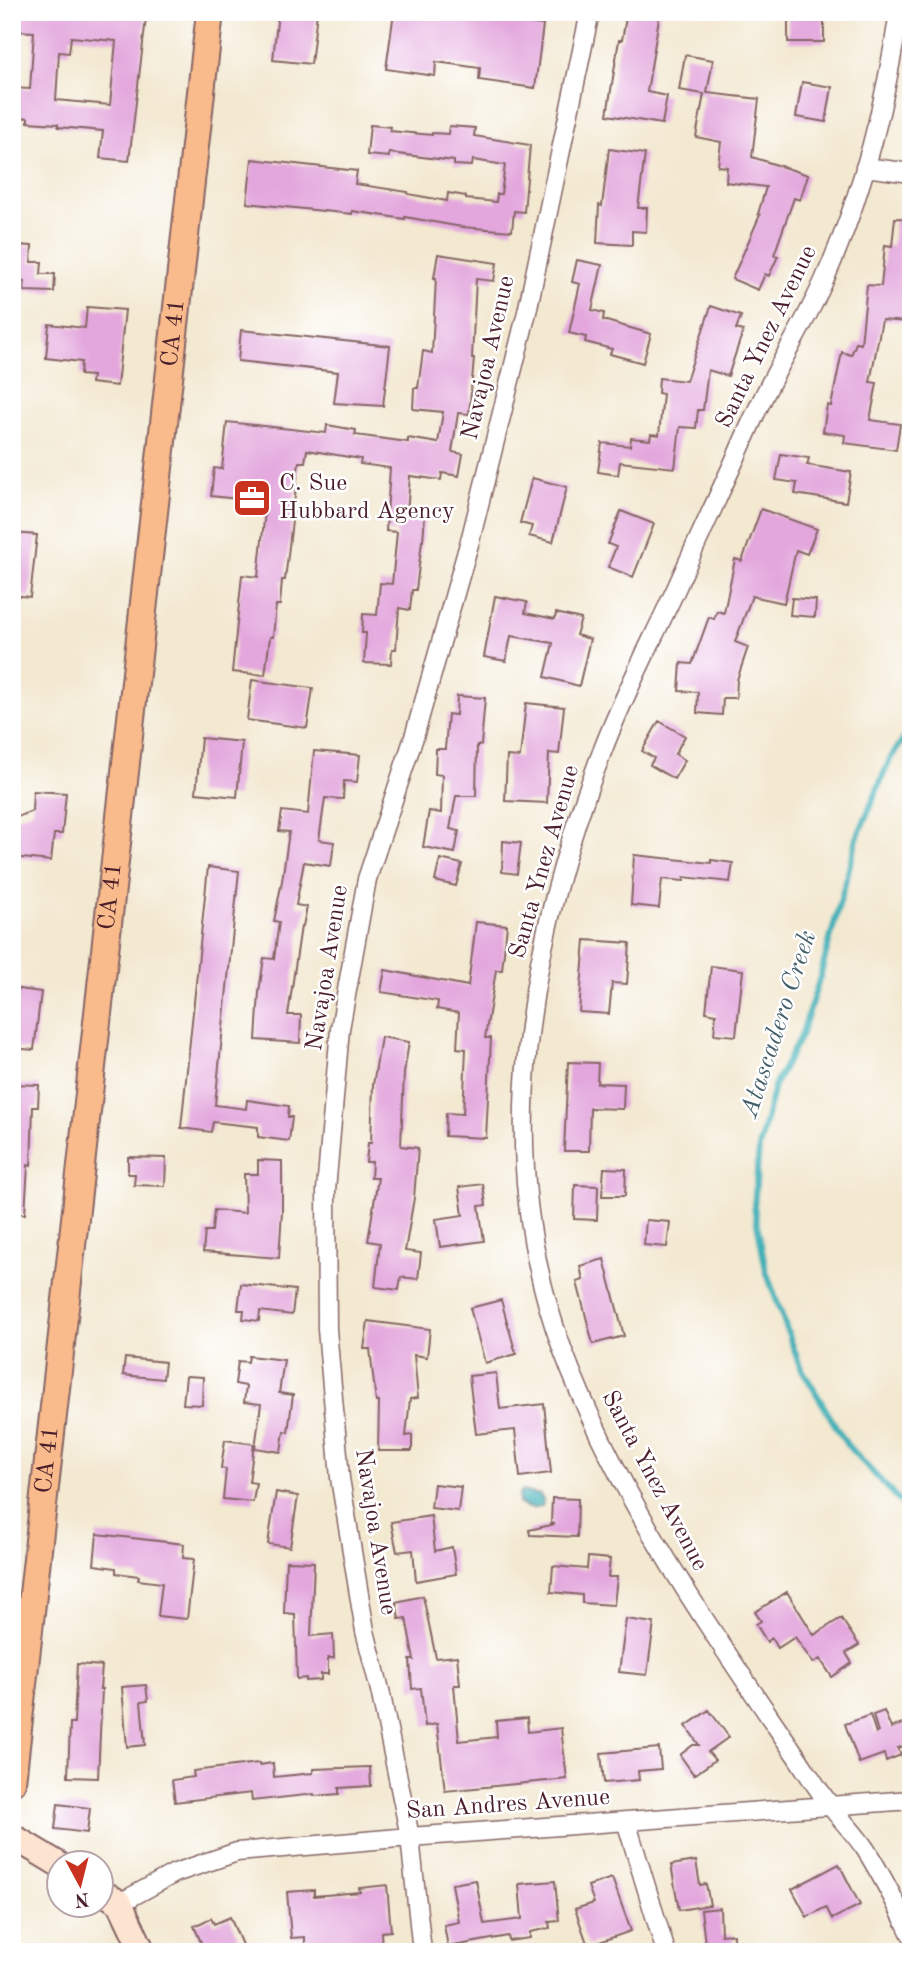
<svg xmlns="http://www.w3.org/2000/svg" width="923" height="1964" viewBox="0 0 923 1964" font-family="'Old Standard TT',serif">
  <rect width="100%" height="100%" fill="#fff"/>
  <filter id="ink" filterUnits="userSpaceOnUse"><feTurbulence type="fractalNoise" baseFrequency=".0143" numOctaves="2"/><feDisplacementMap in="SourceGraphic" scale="14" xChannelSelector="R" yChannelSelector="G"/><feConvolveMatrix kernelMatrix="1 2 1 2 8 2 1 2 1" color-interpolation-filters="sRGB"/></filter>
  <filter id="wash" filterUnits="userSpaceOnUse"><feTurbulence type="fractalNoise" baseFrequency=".00686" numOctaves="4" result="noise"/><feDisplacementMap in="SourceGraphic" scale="28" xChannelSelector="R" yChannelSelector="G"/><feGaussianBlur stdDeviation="1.57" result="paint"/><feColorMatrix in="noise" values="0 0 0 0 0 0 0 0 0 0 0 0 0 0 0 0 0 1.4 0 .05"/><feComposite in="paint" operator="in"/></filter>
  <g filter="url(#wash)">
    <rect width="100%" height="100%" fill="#f3e8d0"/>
    <!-- water -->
    <path fill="#40b0b8" stroke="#456872" stroke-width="2" d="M522,1491l18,4 3,5 -1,6c-7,4 -17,2 -23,-3v-9z"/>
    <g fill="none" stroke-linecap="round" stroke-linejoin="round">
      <!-- stream -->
      <path stroke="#40b0b8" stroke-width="6" d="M911,728l-21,31 -33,79 -37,139 -19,59 -27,50 -15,62 -5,59 12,64 34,95 47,79 64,68"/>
    </g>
    <g id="blocks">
      <!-- building -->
      <path fill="#e3a7dd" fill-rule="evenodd" d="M12,12h75l59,6 -17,143 -29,-3 3,-27 -45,-4v-3l-30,-2v-4l-16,-2v-28l18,1 4,-57 -22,-1zM71,37l45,4 -6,64 -54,-5 3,-48 10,1z
        M278,12h39l-6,52 -38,-4z
        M394,12h53l96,13 -8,63 -56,-8 1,-12 -44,-6 -1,14 -49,-7z
        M627,12h33l-13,80 20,4 -5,28 -55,-9 12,-75h3z
        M788,12h36v30h-36z
        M685,55l28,5 -6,33 52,6 -7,58 56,18 -8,25 -6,-2 -20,57 4,1 -9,20 -4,-2 -7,16 -26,-11 28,-64 -2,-1 8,-27 -40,-5 1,-15 -9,-1 3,-24 -25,-5 8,-43 -25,-4z
        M802,82l30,5 -6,35 -30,-5z
        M370,125l21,2 -1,4 42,4v-2l16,1 1,-8 26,2 -1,8 56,9 -6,67 -10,-1 -2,20 -50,-4 -57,-10v2l-53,-8v3l-105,-11 5,-44 105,12 -2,13 53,8v2l39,7 1,-8 18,3v3l30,3 1,-8h4l4,-29 -32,-5 -1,6 -18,-1v-4l-65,-8v4l-22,-2z
        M609,149l36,5 -7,54h9l-1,24 -14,-1v14l-35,-2 2,-38 3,1z
        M895,218l16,1v92h-3l-1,11 -25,-2 -12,62 7,1 -7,37 30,4 -4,26 -52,-7 1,-8 -22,-3 4,-27 4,1 11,-54 9,3 5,-12 5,1 6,-59 14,1 4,-41 7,1z
        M12,245l20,1 -1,16h11l-1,12h14l-1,18 -30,-1 1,-9 -12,-1z
        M438,254l59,9 -3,18 -18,-2 -4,79h2l-5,56 -11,-1 -6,39 11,2 -4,22 -17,-3 -1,7 -31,-4 -3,38 18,1 -2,26h-1l-6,49h-4l-2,20 -11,-2 -3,41h-4l-1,15 -27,-1 2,-30h-4l1,-19 14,1 3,-32 12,1 5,-52 -11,-1 4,-63 -30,-4 1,-5 -54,-9 -2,12h-6l-14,118h-3l-2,25h-4l-3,32h-3l-5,38 -33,-3 10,-97 16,2 8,-75 -55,-6 3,-28 8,1 5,-47 99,11 1,-8 29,5 -1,5 53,7v-4l30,5 5,-31 -30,-3 1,-21h4l5,-37 9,2 4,-75h-2z
        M577,260l25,5 -10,45 12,3 -1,7 48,14 -8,29 -33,-9 2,-5 -27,-7 1,-5 -17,-4 11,-49 -8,-2z
        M711,306l30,10 -5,13 7,2 -15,45 -20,-6 -5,40h-5l-2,18 -16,-1 -5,41 -55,-6 -2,13 -20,-3 4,-29 28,3 1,-8 19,2 1,-6 8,1 4,-41 -5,-1 1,-15 27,3z
        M87,307l38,3 -8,76 -26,-3 1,-7 -12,-1 1,-13 -35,-4 3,-34 36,4z
        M241,330l149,16 -7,60 -49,-3 4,-31 -100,-11z
        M781,454l28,4 -2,7 44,7 -5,30 -51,-8 2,-11 -21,-3z
        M532,478l35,9 -14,55 -24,-6 3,-10 -12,-3z
        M761,509l56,20 -10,25 -11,-4 -12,53 -32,-7 -17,46 13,5 -11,33 -1,18h-13l-1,17 -25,-2 1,-21 -19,-1 2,-28 11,1 17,-47 5,2 3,-8 7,2 11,-54 7,2z
        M621,511l33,13 -21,53 -25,-10 8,-20 -8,-3z
        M12,533l25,2 -7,62 -18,-2z
        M495,596l32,6 -2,11 30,6 1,-6 25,6 -5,16 14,4 -11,47 -34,-9 8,-34 -42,-7 -5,25 -22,-4z
        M792,598l24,2 -1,17 -25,-2z
        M252,680l61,8 -6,40 -60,-8z
        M457,696l28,2 -4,47h-4l-1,51h-20l-6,33 9,2 -4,22 -32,-6 6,-36 12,2 1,-38 -7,-1 1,-25h9l3,-35 8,1z
        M526,703l38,4 -5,47 -10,-1 -2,50 -42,-2 2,-45 13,1z
        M659,721l26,15 -10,18 10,6 -11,19 -24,-14 4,-7 -12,-7z
        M201,738l41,4 -5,55 -41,-4z
        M314,751l46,4 -3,27 -13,-1 -1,18 -18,-1 -6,42 15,2 -3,24 -27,-4 -8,43 11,2 -4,19h-2l-13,89h13l-1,28 -44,-3 3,-48 5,-34 10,1 5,-37 -5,-1 8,-40 7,-49 -10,-1 3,-20 26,3z
        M33,791l33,2 -4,41h-8l-3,27 -39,-4v-38l20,-8z
        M503,841l18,2 -4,31 -15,-2z
        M634,855l77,8v-3l22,3 -3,19 -46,-5v4l-22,-2 -3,29 -28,-3z
        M440,859l22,5 -6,22 -21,-5z
        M208,867l31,4 -24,234 31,4 1,-9 42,6 -1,11h4l-3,24 -31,-4v-10l-45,-5 -2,10 -30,-4z
        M476,922l31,3 -5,45h-6l-11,68h6l-5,100 -41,-2 1,-23 17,1 3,-65 -9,-1 2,-35 -22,-4 1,-8 -57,-9 4,-22 83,16z
        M585,940l45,3 -3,41 -15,-1 -3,31 -30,-2z
        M711,966l32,4 -7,66 -22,-2 2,-20 -10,-2z
        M12,988l29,4 -7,58 -22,-2z
        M381,1037l28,5 -5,31 -3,73 17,2 -4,50 -9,53 16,2 -3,26 -17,-2 -2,13 -24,-3 5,-44 -12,-2 10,-63h-7l1,-16h-6l2,-19h3l2,-58z
        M568,1062l30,1 -1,20 27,1 -1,25 -33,-1 -1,43h-25z
        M12,1084l27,1 -1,22h-5l-2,59 -3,-1 -3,49 -13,-1z
        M128,1157l38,1 -1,28 -31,-1 1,-11h-7z
        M258,1160l24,1v50l-3,47 -76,-6 2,-21h7l2,-21 31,3 -1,-39h14z
        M604,1168l22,1 -1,27h-23z
        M483,1184l3,21 -7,1 5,35 -44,6 -4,-28 27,-4 -4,-28z
        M575,1185l23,1 -1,34 -23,-1z
        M646,1220l24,2 -3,25 -23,-2z
        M604,1259l20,77 -31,8 -16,-62 6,-2 -3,-14z
        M241,1284l54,6 -3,25 -32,-4 -1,10 -16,-2 1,-9h-6z
        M501,1300l15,54 -31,9 -15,-55z
        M368,1321l62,8 -3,28 -13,-2 4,43 -8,1 -4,37 6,-1v16h-34l1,-49h-3l-6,-53h-6z
        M249,1356l35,4 -5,33 14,2 -5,37 -4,-1 -3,21 -26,-4 6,-44 -17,-2 2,-16 -11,-2 3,-23 10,1z
        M125,1358l40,4 -2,17 -40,-4z
        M496,1373l4,36 44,-5 7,69 -31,4 -5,-47 -39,4 -7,-58z
        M186,1376l17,1 -1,28 -19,-1z
        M225,1440l29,4 -5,38 7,1 -3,19 -30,-3 3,-30 -5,-1z
        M434,1484l27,3 -3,24 -27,-3z
        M276,1492l22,4 -8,51 -22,-3z
        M552,1498l26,1 -1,38 -47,-2 -1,-5 26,-6 -4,-1z
        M431,1516l4,35 17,-4 4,27 -40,7 -3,-31 -16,2 -6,-30z
        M97,1534l87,10 -1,14 11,1 -7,60 -29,-3 4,-33 -24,-3 1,-4 -23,-3v-5l-22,-3z
        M588,1557l22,2 -2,18h9l-3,28 -32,-2v-8l-31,-3 2,-26 34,3z
        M286,1561l28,1 -3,74 22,-2 1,24h-6v16h-7v6l-15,1v-3l-9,1 -2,-65 -11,-1z
        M787,1592l27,43 27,-17 18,27 -13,8 6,10 -20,14 -12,-18 -7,4 -18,-26 -17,11 -6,-10 -5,4 -11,-18 5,-3 -6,-9z
        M423,1596l13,62 21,-2 3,29h-6l5,56 38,-4 -1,-16 31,-3 1,14 33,-4 6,51 -122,12 -8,-67 -12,2 -4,-38 -9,1 -2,-29h4l-8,-42 -7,1 -3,-17z
        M626,1619l28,4 -7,52 -28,-3z
        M77,1664l25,2 -2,23h2l-4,89 -30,-1 2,-54h4z
        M146,1685l2,16 -7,1 4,43 -18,2 -5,-60z
        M709,1710l20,27 -21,15 7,8 -21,15 -14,-20 13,-10h6l-13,-19z
        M884,1711l7,17 20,-7v23l-13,4 3,7 -15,6 -2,-7 -25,9 -14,-39 25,-9 6,18 2,-1 -5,-17z
        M659,1748l2,21 -23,2 1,9 -35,3 -3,-30z
        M259,1763v2l14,-2 1,14 39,-4v-4l57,-2 1,19 -32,2v6l-25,2v-2l-62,7 -1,-8 -76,9 -3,-22 22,-3 -1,-6z
        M58,1804l32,4 -3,25 -32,-4z
        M696,1861l4,24 6,-1 4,21 -31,5 -8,-45z
        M839,1864l21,41 -28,14 -6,-12 -19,10 -15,-28z
        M612,1878l19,53 -43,15 -13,-37 19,-6 -6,-17z
        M476,1880l8,44 38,-5 -3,-35 36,-3 4,40 -10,1 1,6 -20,4v6l-21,3 -1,-5 -60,11 -4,-22 15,-3 -7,-38z
        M387,1885l4,46 -10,1 1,20h-77v-15l-14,1 -4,-46 27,-2v6l46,-4 -1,-4z
        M720,1908l1,27 12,-1 1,18h-28l-5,-42z
        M230,1917l15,35h-40l-11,-26 17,-8 3,6z"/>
    </g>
  </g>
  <g filter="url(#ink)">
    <use href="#blocks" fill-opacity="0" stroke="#856565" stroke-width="2"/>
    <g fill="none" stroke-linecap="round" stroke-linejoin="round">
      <defs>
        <path id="street" d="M899,12c-13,90 -36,180 -73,264 -16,38 -39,74 -58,112 -11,21 -21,44 -31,67 -20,44 -41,89 -61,134 -25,54 -53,107 -74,163 -73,187 -112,403 -40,596 56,151 146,278 235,409 12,18 23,36 36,52 11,14 24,27 33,41 17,27 31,55 45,84
          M865,167l46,6
          M626,1821l40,131
          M120,1903l55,-30 62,-21 173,-15 501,-37
          M422,1952l-12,-115 -30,-147 -15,-59 -25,-153 -13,-149 -1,-139 14,-161 27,-150 47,-142 57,-200 56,-225 63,-300"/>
        <path id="secondary" d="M12,1836l48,29
          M102,1892l18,11 23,49"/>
        <g id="primary">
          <path id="s1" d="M12,1782l198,-1770"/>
        </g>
      </defs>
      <!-- street casing -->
      <use href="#street" stroke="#856565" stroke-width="21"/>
      <!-- secondary casing -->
      <use href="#secondary" stroke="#856565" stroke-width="28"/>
      <!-- primary casing -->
      <use href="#primary" stroke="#856565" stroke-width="30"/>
      <!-- street -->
      <use href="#street" stroke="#fff" stroke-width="18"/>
      <!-- secondary -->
      <use href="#secondary" stroke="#fde4d1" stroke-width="24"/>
      <!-- primary -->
      <use href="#primary" stroke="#fabb8c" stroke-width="26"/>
    </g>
  </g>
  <!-- icons -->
  <defs>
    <symbol id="office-square" viewBox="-11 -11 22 22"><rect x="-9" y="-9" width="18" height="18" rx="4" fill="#c8321e" stroke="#fff"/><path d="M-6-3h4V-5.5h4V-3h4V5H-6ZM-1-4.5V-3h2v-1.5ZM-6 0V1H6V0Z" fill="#fff"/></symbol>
  </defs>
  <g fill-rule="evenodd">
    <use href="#office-square" x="230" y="476" width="44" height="44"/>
  </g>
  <g text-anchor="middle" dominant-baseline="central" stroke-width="5" stroke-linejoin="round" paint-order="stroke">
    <!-- street labels -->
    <g font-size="24" fill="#4a1f2b" stroke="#fff">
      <text stroke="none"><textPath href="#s1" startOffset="1458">CA 41</textPath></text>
      <text transform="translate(767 337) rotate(-64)">Santa Ynez Avenue</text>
      <text transform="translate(489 358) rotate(-77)">Navajoa Avenue</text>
      <text transform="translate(545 862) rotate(-74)">Santa Ynez Avenue</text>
      <text stroke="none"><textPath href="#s1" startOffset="891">CA 41</textPath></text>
      <text transform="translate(328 968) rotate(-81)">Navajoa Avenue</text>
      <text stroke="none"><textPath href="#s1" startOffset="324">CA 41</textPath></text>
      <text transform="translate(654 1481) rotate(62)">Santa Ynez Avenue</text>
      <text transform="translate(375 1532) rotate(81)">Navajoa Avenue</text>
      <text transform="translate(508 1805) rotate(-4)">San Andres Avenue</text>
    </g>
    <!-- poi labels -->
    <g font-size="24" fill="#4a1f2b" stroke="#fff" text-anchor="start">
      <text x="279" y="484">C. Sue<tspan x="279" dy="28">Hubbard Agency</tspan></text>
    </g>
    <!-- water labels -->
    <g font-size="26" font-style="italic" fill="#46606a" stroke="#fff">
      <text transform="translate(779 1024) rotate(-72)">Atascadero Creek</text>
    </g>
  </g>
  <!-- margin -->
  <rect width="923" height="1964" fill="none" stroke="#fff" stroke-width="42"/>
  <!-- north arrow -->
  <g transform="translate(80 1884) rotate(173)"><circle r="33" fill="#ffffff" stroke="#b7a5aa" stroke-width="2"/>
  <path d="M0-5L12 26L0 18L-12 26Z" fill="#c8321e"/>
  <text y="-10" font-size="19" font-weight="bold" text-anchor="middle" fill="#4a1f2b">N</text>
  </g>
</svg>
